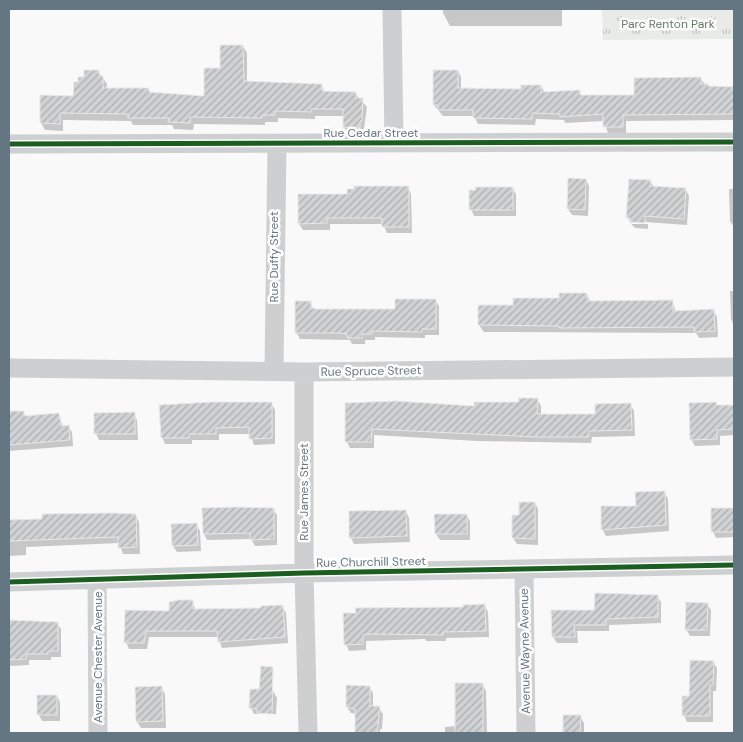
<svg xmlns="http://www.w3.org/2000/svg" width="743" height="742" viewBox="0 0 743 742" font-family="'DM Sans',sans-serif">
  <defs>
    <pattern id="grass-tufts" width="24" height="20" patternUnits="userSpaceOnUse" patternTransform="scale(1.25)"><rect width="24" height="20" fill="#e8ebe6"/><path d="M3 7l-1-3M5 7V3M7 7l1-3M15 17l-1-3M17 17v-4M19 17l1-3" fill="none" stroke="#c0c3c0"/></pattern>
    <pattern id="building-hatch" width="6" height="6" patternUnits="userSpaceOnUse" patternTransform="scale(1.25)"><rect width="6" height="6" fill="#d0d2d3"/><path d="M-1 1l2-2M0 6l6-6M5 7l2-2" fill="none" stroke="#acafb1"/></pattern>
  </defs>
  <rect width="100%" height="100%" fill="#f9f9f9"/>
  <!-- grass -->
  <path fill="url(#grass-tufts)" d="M602,9h132v30l-131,1z"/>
  <!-- shadow -->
  <path fill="#0003" d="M443,9h119v17h-112l-7,-13z
    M243,46l4,7v29l74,3 4,7 30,1 12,14 -4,28 -15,-1 -4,-7v-11h-29v3l-37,-1v4h-13v3l-71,-1 -1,6 -19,-1 -2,-4h-39l-2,-4 -68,-1v11l-18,-1 -4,-7 1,-27 33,1 4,-13 19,-13 9,13 -1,5h42l3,5 54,3 16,-27z
    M458,71l3,6v12l61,1 19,-4 4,7 34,-2 3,5h54l64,-18 8,10h26v32l-108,1v12h-18l-4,-12 -39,2 -1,-3 -28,-1 -1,6 -57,-1 -4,-8h-31l-9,-11z
    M586,180l3,6 -1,30 -16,-1 -4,-6z
    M650,181l4,6 31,2 4,7 -2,29 -56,-4v3h17v5l-13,-1 -4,-4 -3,-6z
    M408,188l3,6 1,39h-25l-4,-9h-53v6h-27l-4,-6z
    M512,188l4,6v22h-42l-3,-7z
    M729,189h5v38l-4,-6z
    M730,291h4v35l-3,-7z
    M587,294l3,8 82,-1 4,11 38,-1 3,6 1,20 -19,1 -3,-5 -212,-1 -5,-7 1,-19 34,1z
    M435,300l4,6v29h-14v3l-50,-1v3h-10v4h-13l-2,-4 -50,-1 -4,-7 14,-29 4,7 82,1z
    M537,399l4,7v9l56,1 33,-12 4,7 1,25 -43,1 -1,6 -114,-2 -103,-6v13h-24l-3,-6v-38l128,3 45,-4z
    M271,403l4,7v34l-21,1 -4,-11h-31v6h-27v4h-27l-3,-7z
    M718,406h16v29l-14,1v9l-25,1 -4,-7z
    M9,412h14l3,5 33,-3 4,13 5,-1 4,6 1,14 -64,5z
    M95,414h39l3,6 1,20h-39l-3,-6z
    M664,492l4,7 1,32 -63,5 -4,-7z
    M535,503l3,6v36l-21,-1 -4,-6v-22l8,1z
    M273,509l4,6v30l-22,1 -4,-7 -44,1 -3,-6z
    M713,510h21v27l-18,1 -3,-7z
    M406,511l3,7 1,24 -56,2 -3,-6 -1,-26z
    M135,515l4,7 1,32h-17l-4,-11 -93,4v8l-17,1v-36z
    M466,515l4,6v19h-30l-4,-6z
    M196,524l4,7 1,20 -24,1 -4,-6 -1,-21z
    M657,596l4,6v21l-52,2v6h-32l1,12h-21l-4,-6 43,-26z
    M192,602l4,8 66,-1 20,-3 4,7 2,30 -66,5 -4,-11h-69l-2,12h-18l-3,-7 44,-29z
    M707,604l4,6 -1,26h-20l-4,-7z
    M485,606l3,6 1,25 -43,1v3h-20l-1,-2 -59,2v9l-17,1 -3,-7 -1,-30 119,-5z
    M9,622l48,1 4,6v28h-10v3h-22v5l-20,1z
    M713,662l4,6 -1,23h-3v31h-26l-3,-7 6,-18z
    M482,684l4,7 1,42h-42v-6l12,-1z
    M161,687l4,7 1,34h-25l-4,-6 -1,-34z
    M369,687l4,6v14l6,1 4,6 -1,15h-2v4h-24v-19l-5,-1 -4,-6z
    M252,690l21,1 4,7 -1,16h-22l-3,-6z
    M57,696l3,6v19h-18l-3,-6z
    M565,716h15l4,7v10h-20z"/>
  <!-- building -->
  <path fill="url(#building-hatch)" stroke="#e8e8e8" d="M220,45h23l1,36 78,3v7l34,1v6h7l-1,23h-2v7l-17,-1v-18h-32v3l-36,-1v4h-13v3l-72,-1v6l-22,-1 1,-4h-41v-4l-68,-1v11l-20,-1v-28l33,1 1,-14h4v-5h6v-7h15v6h4v12h46v4l55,4v-28h16z
    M433,70h25v18l63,1v-4h20v7l39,-2v5h54v-17l67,-1v7h7v2l26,1v27l-111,1v12h-20v-13l-43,3v-3l-28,-1v6l-59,-1v-8h-35v-5h-5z
    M568,178l18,1 -1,31 -18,-1z
    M629,179l22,1 -1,6 36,2 -2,31 -39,-3v7l-15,-1v-4h-4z
    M354,186h55v41h-27v-9h-55v5l-29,1v-30h49v-5h7z
    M475,187h38v23h-44v-20h7z
    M559,293h28v8l86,-1v11l41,-2 1,22 -21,1v-5l-135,1v-2l-81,-1v-20h35v-7h46z
    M395,299h41v30h-14v3l-50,-1v3h-10v4h-15v-4l-8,-1h-44v-32h16v7l6,1h78z
    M518,398h20l-1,16h58v-10l36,-1 1,27 -43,1 -1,6h-51l-165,-8 -1,13h-26v-39l51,-2 78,5v-4h45z
    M212,402h60v36l-23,1v-12l-33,1v6h-27v4h-28l-2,-33z
    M716,402l1,3h17v24l-17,1v9l-27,1 -1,-37z
    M9,411h15v5l35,-3 2,13 8,-1 1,15 -61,5z
    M135,412v22h-41v-21z
    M665,491l1,34 -65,5v-24h35l-1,-14z
    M519,502h16v37l-23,-1v-23h7z
    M236,507l38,1v31l-24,1v-7l-47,1 -1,-26z
    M711,508h23v24h-23z
    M406,510l1,26 -58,2v-27z
    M112,513l24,1 1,33 -19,1v-11l-109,4v-21l33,-1v-5z
    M434,514h33v20h-32z
    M197,523l1,22 -26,1 -1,-22z
    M595,593l63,2v22l-52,2v6h-32l1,12h-23l-1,-27h43z
    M178,600h15v9l68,-1v-2l22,-1 2,32 -67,5 -1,-11h-71l-2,12h-20l1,-33 44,1v-9z
    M686,602l22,1 -1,27h-22z
    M485,604l1,27 -43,1v3l-74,-1 -6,1v9l-19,1 -1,-32h13l-1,-5 108,-1v-2z
    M9,620l49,2v29h-10v3h-22v5l-17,1z
    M690,660l24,1 -1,24h-3v31h-28v-20h7z
    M261,666l12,1 -1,47 -15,-1v-4l-8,-1 1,-19h9z
    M455,683h28v50h-28z
    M346,685l24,1v20h10l-3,27h-22v-24l-9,-2z
    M162,686l1,35 -27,1 -1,-35z
    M37,695h20v20h-20z
    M563,715h18l-1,18h-17z"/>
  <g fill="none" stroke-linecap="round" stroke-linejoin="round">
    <!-- street -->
    <path stroke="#cecfd0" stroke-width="19" d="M392,9l2,134
      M9,144l725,-2
      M9,368l295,4 430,-5
      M274,371l3,-227
      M304,372v201l4,160
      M524,570l2,163
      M97,580l1,153
      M9,582l295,-9 430,-8"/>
    <defs>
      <path id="cycleway" d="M9,144l725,-2
        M9,582l295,-9 430,-8"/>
    </defs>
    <!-- cycleway casing -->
    <use href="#cycleway" stroke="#fff" stroke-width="8"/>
    <!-- cycleway -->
    <use href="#cycleway" stroke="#1b5e20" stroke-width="5"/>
  </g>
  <g text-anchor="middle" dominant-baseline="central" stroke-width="5" stroke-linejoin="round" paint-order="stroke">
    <!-- park labels -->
    <g font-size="12" fill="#687a64" stroke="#fff">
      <text x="668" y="24">Parc Renton Park</text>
    </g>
    <!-- street labels -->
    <g font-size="12" fill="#657683" stroke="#fff">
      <text x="371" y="133">Rue Cedar Street</text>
      <text transform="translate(274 257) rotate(-90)">Rue Duffy Street</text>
      <text transform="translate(371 371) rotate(-1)">Rue Spruce Street</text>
      <text transform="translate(304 492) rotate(-90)">Rue James Street</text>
      <text transform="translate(371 562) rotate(-1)">Rue Churchill Street</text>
      <text transform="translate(525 651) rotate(-91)">Avenue Wayne Avenue</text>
      <text transform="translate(98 657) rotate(-90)">Avenue Chester Avenue</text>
    </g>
  </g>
  <!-- border -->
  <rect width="743" height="742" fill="none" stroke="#657683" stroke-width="20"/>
</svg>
